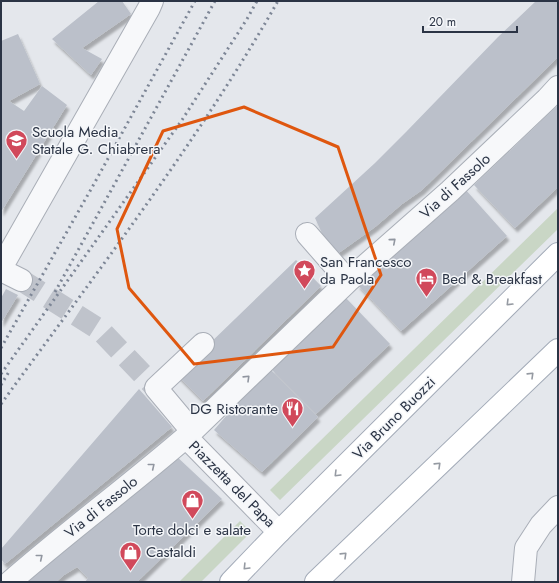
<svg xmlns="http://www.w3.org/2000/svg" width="559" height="583" viewBox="0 0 559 583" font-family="Jost,sans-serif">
  <defs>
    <filter id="shadow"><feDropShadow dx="2.5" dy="4.5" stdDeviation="1" flood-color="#0004"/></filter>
  </defs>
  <rect width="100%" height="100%" fill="#e4e7ec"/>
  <!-- green -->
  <path fill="#c9d6c5" d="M558,208v21l-278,271 -10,-10z
    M240,521l11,11 -50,50h-22z"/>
  <!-- building -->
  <path fill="#bbc0ca" filter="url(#shadow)" d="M99,1h23l9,13 -49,34 20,11 -11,16 -39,-36z
    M536,1h22v56l-136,133 -20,14 -27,23 -42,30 -18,-39 60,-55 31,-31 92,-95z
    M18,34l22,50 -31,17 15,10 18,-25 25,19 -66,107v-171z
    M558,105v82l-43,41 -41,-43z
    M464,188l43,48 -106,95 -44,-47z
    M296,260l25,26 -118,115 -26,-26z
    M6,289l12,6 -17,28v-25z
    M346,298l44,46 -74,70 -45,-45z
    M268,367l50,50 -56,55 -48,-42z
    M139,389l33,38 -167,137 -4,-5v-10z
    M175,455l47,44 -85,83h-52l3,-4 -11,-11 -13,8 -8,7h-32z"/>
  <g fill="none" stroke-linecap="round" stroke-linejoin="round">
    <!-- minor-tunnel -->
    <path stroke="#bfc3cb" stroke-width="22" stroke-dasharray="22 11" stroke-linecap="butt" d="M21,280l79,50 56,58"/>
    <defs>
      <path id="minor" d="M307,234l41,47
        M1,268l148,-260 3,-7
        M1,270l20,10
        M192,431l-36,-43 47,-44
        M186,437l93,95
        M10,582c57,-50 118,-95 176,-145l162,-156 102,-90 97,-92 11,-12
        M523,582l3,-34 15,-23 17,-18"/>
      <path id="major" d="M231,582l48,-50 279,-278
        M316,582l242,-232"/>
    </defs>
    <!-- minor casing -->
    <use href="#minor" stroke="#a9aeb7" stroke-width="24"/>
    <!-- major casing -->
    <use href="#major" stroke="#a3abb8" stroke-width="24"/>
    <!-- minor -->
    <use href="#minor" stroke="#f7f8fa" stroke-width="22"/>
    <!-- major -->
    <use href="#major" stroke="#fff" stroke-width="22"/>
    <!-- rail -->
    <path stroke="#7d8696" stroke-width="3" stroke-dasharray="2 4" stroke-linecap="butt" d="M55,292l70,-127 90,-164
      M1,348l89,-157 105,-190
      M1,374l181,-254 65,-101 10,-18
      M1,385l9,-15
      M1,404c96,-132 196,-261 277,-403"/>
  </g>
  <!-- one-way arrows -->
  <defs><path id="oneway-chevron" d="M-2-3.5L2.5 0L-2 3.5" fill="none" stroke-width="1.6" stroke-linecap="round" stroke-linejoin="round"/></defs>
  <g stroke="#9196a0">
    <use href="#oneway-chevron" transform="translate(393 241) rotate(-41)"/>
    <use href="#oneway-chevron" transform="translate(247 378) rotate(-44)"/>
    <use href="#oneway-chevron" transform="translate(152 466) rotate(-39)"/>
    <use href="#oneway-chevron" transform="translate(40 557) rotate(-39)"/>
  </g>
  <g stroke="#959aa2">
    <use href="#oneway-chevron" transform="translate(509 303) rotate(135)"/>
    <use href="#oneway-chevron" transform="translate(531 375) rotate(-44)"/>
    <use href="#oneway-chevron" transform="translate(438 465) rotate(-44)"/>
    <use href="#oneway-chevron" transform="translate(337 474) rotate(135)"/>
    <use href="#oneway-chevron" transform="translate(344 555) rotate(-44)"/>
    <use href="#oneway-chevron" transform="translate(246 567) rotate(134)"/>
  </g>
  <!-- marked area -->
  <path fill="none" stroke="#df570f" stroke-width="3" stroke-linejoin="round" d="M244,107l94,40 43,128 -48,72 -139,17 -65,-76 -12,-59 46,-98z"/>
  <!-- icons -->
  <defs>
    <symbol id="school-pin" viewBox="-11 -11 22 30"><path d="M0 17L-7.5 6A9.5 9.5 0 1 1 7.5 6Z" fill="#d1495b" stroke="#f4f6f9"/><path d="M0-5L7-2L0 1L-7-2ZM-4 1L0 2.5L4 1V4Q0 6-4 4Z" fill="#fff"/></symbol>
    <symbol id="sight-pin" viewBox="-11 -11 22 30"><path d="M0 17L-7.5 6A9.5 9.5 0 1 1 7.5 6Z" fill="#d1495b" stroke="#f4f6f9"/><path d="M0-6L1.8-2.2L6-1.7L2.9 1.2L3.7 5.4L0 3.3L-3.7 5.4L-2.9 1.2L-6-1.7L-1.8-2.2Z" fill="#fff"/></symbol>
    <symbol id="hotel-pin" viewBox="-11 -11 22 30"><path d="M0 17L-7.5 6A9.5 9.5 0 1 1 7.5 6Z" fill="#d1495b" stroke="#f4f6f9"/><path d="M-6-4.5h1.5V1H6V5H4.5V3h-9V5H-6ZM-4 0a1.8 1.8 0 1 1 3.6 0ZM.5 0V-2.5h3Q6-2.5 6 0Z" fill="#fff"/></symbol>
    <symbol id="restaurant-pin" viewBox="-11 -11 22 30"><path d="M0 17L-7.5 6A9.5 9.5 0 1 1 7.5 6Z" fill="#d1495b" stroke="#f4f6f9"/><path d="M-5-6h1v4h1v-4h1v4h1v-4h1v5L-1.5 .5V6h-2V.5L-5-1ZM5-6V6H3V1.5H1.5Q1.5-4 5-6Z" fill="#fff"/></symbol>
    <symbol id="shop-pin" viewBox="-11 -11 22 30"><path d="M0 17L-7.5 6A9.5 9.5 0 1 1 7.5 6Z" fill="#d1495b" stroke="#f4f6f9"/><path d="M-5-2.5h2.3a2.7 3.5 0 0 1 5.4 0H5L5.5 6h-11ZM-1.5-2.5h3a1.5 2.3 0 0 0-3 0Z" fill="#fff"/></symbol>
  </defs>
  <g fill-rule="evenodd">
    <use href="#school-pin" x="4" y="128" width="25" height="34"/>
    <use href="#sight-pin" x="292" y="258" width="25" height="34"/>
    <use href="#hotel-pin" x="414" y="266" width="25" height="34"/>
    <use href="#restaurant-pin" x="280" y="396" width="25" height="34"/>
    <use href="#shop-pin" x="180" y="488" width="25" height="34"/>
    <use href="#shop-pin" x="118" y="540" width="25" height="34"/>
  </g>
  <g text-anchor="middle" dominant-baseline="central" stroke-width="3" stroke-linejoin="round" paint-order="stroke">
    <!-- poi labels -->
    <g font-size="15" fill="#2b3445" stroke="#f4f6f9" text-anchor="start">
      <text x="32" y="132">Scuola Media<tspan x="32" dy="17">Statale G. Chiabrera</tspan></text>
      <text x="320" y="262">San Francesco<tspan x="320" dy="17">da Paola</tspan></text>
      <text x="442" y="279">Bed &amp; Breakfast</text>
      <text x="278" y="409" text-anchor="end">DG Ristorante</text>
      <text x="192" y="530" text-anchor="middle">Torte dolci e salate</text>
      <text x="146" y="552">Castaldi</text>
    </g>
    <!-- street labels -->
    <g font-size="15" fill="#2b3445" stroke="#f4f6f9">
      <text transform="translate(455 186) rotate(-42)">Via di Fassolo</text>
      <text transform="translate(394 418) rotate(-45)">Via Bruno Buozzi</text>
      <text transform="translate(232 484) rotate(45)">Piazzetta del Papa</text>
      <text transform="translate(101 507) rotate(-39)">Via di Fassolo</text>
    </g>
  </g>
  <!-- border -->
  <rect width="559" height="583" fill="none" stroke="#2b3445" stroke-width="4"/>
  <!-- scale -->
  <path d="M423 26v6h94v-6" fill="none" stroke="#2b3445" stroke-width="2"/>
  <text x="429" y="26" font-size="12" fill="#2b3445" stroke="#f4f6f9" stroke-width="3" paint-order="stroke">20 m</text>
</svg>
